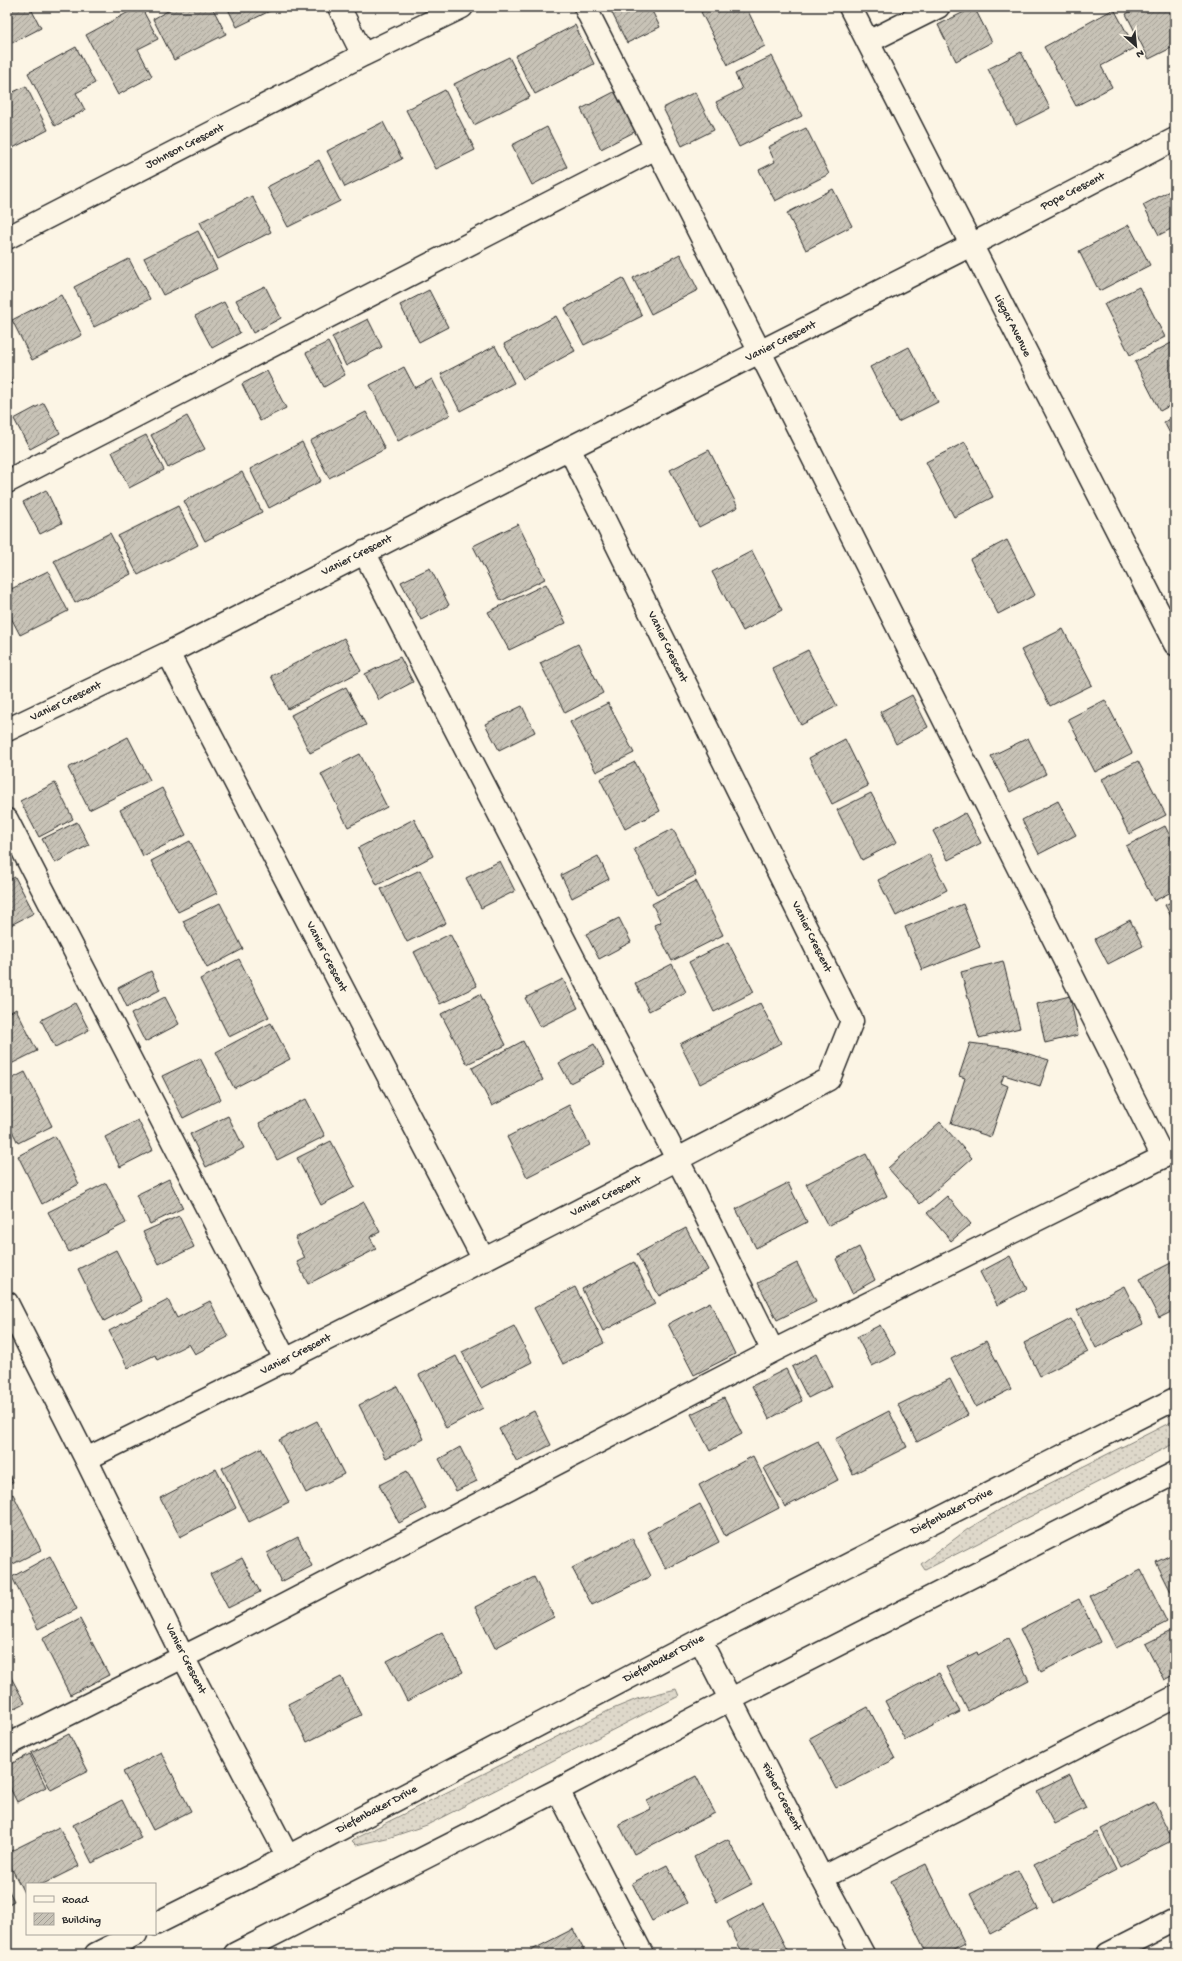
<svg xmlns="http://www.w3.org/2000/svg" width="1182" height="1961" viewBox="0 0 1182 1961" font-family="'Gochi Hand',sans-serif">
  <defs>
    <pattern id="grass-dots" width="8" height="8" patternUnits="userSpaceOnUse"><rect width="8" height="8" fill="#ded8ca"/><path d="M2 2h.1M6 6h.1" fill="none" stroke="#bfbaae" stroke-width="1.8" stroke-linecap="round"/></pattern>
    <pattern id="building-hatch" width="6" height="6" patternUnits="userSpaceOnUse"><rect width="6" height="6" fill="#c8c3b7"/><path d="M-1 1l2-2M0 6l6-6M5 7l2-2" fill="none" stroke="#a39f95"/></pattern>
  </defs>
  <rect width="100%" height="100%" fill="#fcf5e5"/>
  <filter id="ink" filterUnits="userSpaceOnUse"><feTurbulence type="fractalNoise" baseFrequency=".025" numOctaves="2"/><feDisplacementMap in="SourceGraphic" scale="8" xChannelSelector="R" yChannelSelector="G"/><feConvolveMatrix kernelMatrix="1 2 1 2 8 2 1 2 1" color-interpolation-filters="sRGB"/></filter>
  <g filter="url(#ink)">
    <!-- grass -->
    <path fill="url(#grass-dots)" stroke="#84827a" d="M1175,1420v22l-4,3 -246,125 -4,-6 47,-35 41,-25z
      M676,1689l3,7 -252,129 -36,12 -35,8 -4,-4 2,-2 256,-129 27,-11z"/>
    <!-- building -->
    <path fill="url(#building-hatch)" stroke="#2b2b2b" d="M7,7h23l11,21 -29,15 -5,-10z
      M138,7h3l17,32 -20,10 14,27 -34,19 -32,-60z
      M175,7h37l14,27 -52,26 -21,-41z
      M227,7h51l-41,20z
      M609,7h41l10,20 -33,16z
      M711,7h35l19,39 -37,19 -27,-53z
      M974,7l18,35 -36,19 -18,-36z
      M1140,7h35v39l-26,13 -23,-45z
      M1114,9l21,39 -34,18 11,21 -36,19 -32,-59z
      M575,25l19,39 -59,30 -20,-38z
      M76,47l19,36 -19,10 9,17 -30,16 -27,-53z
      M1021,52l29,56 -34,17 -28,-56z
      M772,56l30,60 -63,31 -23,-45 26,-13 -7,-15z
      M509,57l21,40 -56,28 -20,-41z
      M26,86l22,44 -41,21v-56z
      M445,90l30,60 -39,19 -30,-59z
      M616,91l20,40 -35,18 -20,-40z
      M695,92l19,38 -32,16 -19,-38z
      M383,122l19,37 -57,28 -18,-36z
      M547,127l20,40 -35,18 -20,-40z
      M806,128l23,46 -54,27 -16,-31 16,-8 -7,-15z
      M319,160l21,41 -52,26 -21,-40z
      M1175,188v39l-16,8 -16,-30z
      M833,189l19,37 -46,24 -19,-37z
      M252,196l19,36 -53,27 -18,-37z
      M1129,225l21,40 -51,26 -20,-40z
      M198,231l19,38 -54,26 -19,-37z
      M680,254l18,36 -47,24 -18,-36z
      M129,259l21,40 -56,28 -20,-40z
      M623,278l19,38 -58,29 -19,-37z
      M265,286l16,32 -28,15 -17,-33z
      M1139,287l26,50 -35,18 -26,-51z
      M429,290l19,37 -29,15 -19,-37z
      M61,295l21,40 -50,25 -20,-40z
      M224,302l16,31 -28,15 -17,-32z
      M556,316l19,35 -52,28 -19,-35z
      M368,319l14,28 -36,19 -14,-29z
      M1175,341v62l-15,8 -25,-49z
      M328,342l17,33 -21,12 -18,-34z
      M495,346l19,37 -54,28 -19,-37z
      M909,347l29,55 -40,20 -28,-55z
      M404,367l11,21 17,-9 18,36 -52,26 -28,-56z
      M267,371l19,37 -26,13 -18,-37z
      M7,372l6,12 -6,3z
      M44,403l16,30 -30,16 -16,-30z
      M366,412l19,37 -56,29 -19,-37z
      M187,416l18,33 -37,19 -17,-33z
      M1175,417v26l-11,-21z
      M146,435l18,35 -35,18 -17,-36z
      M302,442l19,39 -52,27 -19,-39z
      M965,442l28,55 -39,20 -28,-55z
      M709,450l29,57 -39,20 -29,-57z
      M242,472l20,40 -57,29 -21,-40z
      M46,490l16,33 -22,11 -17,-32z
      M178,506l20,39 -60,30 -20,-39z
      M518,524l27,55 -44,22 -28,-55z
      M110,533l21,41 -56,29 -21,-42z
      M1007,540l28,55 -37,19 -28,-55z
      M752,551l30,59 -39,21 -31,-59z
      M430,568l19,37 -28,15 -20,-38z
      M48,571l20,40 -48,24 -13,-25v-19z
      M546,584l20,39 -57,27 -21,-38z
      M1063,629l29,56 -42,21 -29,-56z
      M344,638l17,33 -73,38 -17,-33z
      M578,644l25,49 -38,20 -25,-50z
      M808,650l29,56 -36,19 -29,-57z
      M400,657l13,25 -34,18 -14,-26z
      M346,687l20,38 -56,28 -19,-38z
      M912,695l16,32 -32,17 -16,-32z
      M1105,700l27,53 -37,19 -27,-53z
      M608,703l26,50 -38,19 -26,-50z
      M522,706l13,26 -36,18 -14,-26z
      M128,737l22,43 -61,30 -21,-42z
      M1028,738l18,36 -36,18 -19,-36z
      M845,739l23,47 -36,18 -23,-46z
      M360,754l27,53 -39,20 -27,-53z
      M1138,761l28,54 -37,19 -27,-55z
      M635,762l25,49 -35,18 -25,-50z
      M55,783l18,36 -34,18 -19,-36z
      M162,788l24,47 -43,21 -23,-46z
      M871,793l26,49 -35,18 -25,-50z
      M1058,801l18,34 -37,19 -17,-34z
      M965,813l16,30 -33,17 -15,-29z
      M414,819l19,37 -56,29 -19,-37z
      M77,822l12,23 -34,18 -13,-24z
      M1165,826l10,20v44l-21,11 -28,-55z
      M673,829l23,46 -39,20 -23,-46z
      M190,841l27,52 -39,19 -27,-51z
      M929,854l18,36 -51,26 -18,-36z
      M598,856l11,23 -37,19 -11,-23z
      M500,861l15,30 -34,17 -15,-30z
      M420,870l26,53 -39,19 -26,-53z
      M15,877l19,36 -27,14v-46z
      M696,881l27,54 -51,26 -18,-36 7,-3 -9,-18z
      M1175,900v24l-10,-19z
      M220,903l23,46 -36,19 -24,-47z
      M963,904l17,43 -58,23 -17,-43z
      M619,918l12,24 -32,17 -13,-25z
      M1130,920l13,26 -35,18 -13,-25z
      M450,934l27,52 -37,18 -26,-52z
      M728,942l26,50 -40,20 -25,-50z
      M239,959l30,58 -40,20 -29,-58z
      M1003,961l17,67 -41,10 -18,-66z
      M672,964l14,28 -37,19 -14,-28z
      M151,971l9,19 -33,17 -9,-19z
      M563,979l15,29 -38,19 -15,-29z
      M480,994l26,51 -39,19 -26,-50z
      M1070,996l8,39 -33,8 -8,-39z
      M165,997l14,27 -34,18 -14,-28z
      M75,1003l14,27 -34,17 -14,-27z
      M760,1003l21,40 -81,41 -20,-40z
      M16,1009l21,42 -30,15v-52z
      M271,1023l19,36 -56,29 -18,-36z
      M523,1041l20,39 -51,26 -20,-38z
      M970,1043l39,5 40,12 -9,26 -36,-11 -3,8 7,3 -17,51 -40,-13 14,-46 -6,-2z
      M594,1044l11,21 -35,18 -11,-20z
      M200,1058l21,41 -38,19 -21,-42z
      M25,1072l27,54 -34,17 -11,-22v-40z
      M306,1099l19,37 -48,24 -18,-37z
      M569,1105l21,40 -63,32 -20,-40z
      M228,1116l16,32 -38,19 -16,-33z
      M138,1120l15,30 -33,17 -15,-30z
      M940,1122l32,36 -52,46 -32,-36z
      M55,1136l24,48 -37,20 -24,-48z
      M331,1141l24,46 -34,18 -24,-47z
      M866,1154l21,42 -59,30 -22,-42z
      M169,1179l14,29 -33,16 -14,-29z
      M106,1183l20,40 -57,29 -21,-40z
      M788,1183l19,39 -51,26 -20,-39z
      M947,1196l24,28 -20,17 -24,-28z
      M364,1202l16,30 -10,5 6,12 -68,35 -11,-22 8,-4 -10,-20z
      M179,1216l15,31 -35,17 -16,-32z
      M686,1228l22,42 -49,26 -22,-42z
      M859,1247l16,33 -23,13 -16,-34z
      M116,1250l26,51 -38,20 -26,-52z
      M1010,1256l17,33 -30,16 -17,-33z
      M1175,1261v49l-16,8 -20,-39z
      M634,1262l21,42 -52,27 -21,-42z
      M797,1263l19,38 -39,19 -19,-37z
      M1124,1286l19,38 -47,24 -19,-38z
      M575,1287l29,56 -41,21 -29,-56z
      M168,1300l9,18 33,-17 18,36 -33,17 -6,-10 -32,16 -2,-5 -27,13 -19,-37z
      M710,1302l25,52 -41,21 -26,-51z
      M1071,1319l17,33 -48,24 -16,-33z
      M880,1325l16,29 -24,12 -15,-29z
      M514,1326l18,36 -51,26 -19,-36z
      M986,1341l25,48 -35,18 -25,-48z
      M816,1354l16,32 -24,12 -16,-31z
      M456,1356l27,52 -37,20 -27,-53z
      M786,1369l16,32 -33,18 -17,-33z
      M950,1379l18,36 -51,27 -19,-37z
      M397,1386l27,53 -38,19 -27,-53z
      M724,1398l18,36 -32,17 -19,-37z
      M534,1411l17,34 -34,17 -18,-33z
      M889,1411l18,36 -54,27 -18,-35z
      M317,1421l27,53 -38,19 -27,-53z
      M818,1441l20,39 -53,27 -21,-39z
      M460,1447l17,34 -21,10 -17,-32z
      M261,1448l28,54 -40,20 -27,-54z
      M753,1456l26,52 -54,28 -26,-51z
      M216,1469l20,39 -56,29 -20,-39z
      M7,1470l6,12 -6,3z
      M407,1471l19,38 -27,14 -20,-38z
      M13,1494l28,56 -34,17v-70z
      M700,1504l19,38 -53,27 -19,-37z
      M298,1537l14,29 -31,16 -14,-29z
      M632,1538l19,38 -59,29 -20,-37z
      M1175,1553v45h-1l-18,-36z
      M50,1556l27,53 -39,20 -26,-52z
      M242,1558l18,34 -32,16 -18,-34z
      M1141,1570l26,52 -51,26 -26,-52z
      M534,1577l20,40 -59,31 -20,-41z
      M1079,1599l21,43 -59,30 -21,-43z
      M80,1619l29,56 -39,20 -28,-56z
      M1175,1629v45l-11,6 -19,-36z
      M442,1632l21,40 -56,29 -20,-40z
      M1008,1639l21,41 -61,31 -22,-44 31,-15 1,3z
      M7,1670l18,33 -18,9z
      M939,1673l21,39 -55,28 -20,-39z
      M341,1677l20,38 -54,27 -19,-38z
      M868,1707l27,52 -58,30 -27,-51z
      M69,1734l19,37 -37,19 -20,-37z
      M161,1752l30,59 -38,19 -30,-58z
      M30,1754l16,33 -29,15 -10,-20v-16z
      M1070,1775l16,33 -32,16 -17,-33z
      M696,1776l19,37 -81,41 -15,-30 32,-15 -4,-8z
      M122,1800l19,38 -49,25 -19,-38z
      M1154,1802l19,38 -53,27 -19,-38z
      M59,1827l20,39 -36,18h-16v8l-3,1 -17,-34v-6z
      M1097,1832l19,38 -63,33 -19,-39z
      M728,1839l24,45 -35,18 -23,-45z
      M926,1864l39,80 -19,10h-19l-36,-73z
      M667,1865l20,38 -35,18 -20,-38z
      M1018,1870l20,39 -48,25 -20,-40z
      M7,1887l7,14 -7,4z
      M763,1903l25,49 -5,2h-40l-16,-32z
      M573,1929l13,25h-62z"/>
    <g fill="none" stroke-linecap="round" stroke-linejoin="round">
      <defs>
        <path id="minor" d="M339,7l24,48
          M585,7l186,367 392,783
          M850,7l325,637
          M868,42l70,-35
          M7,238l356,-183 99,-48
          M7,482l649,-334
          M364,552l326,632 83,167
          M168,653l316,607
          M7,730l161,-77 364,-186 439,-222 204,-106
          M7,820l279,541
          M7,1303l79,156 97,198 105,200
          M86,1459c250,-123 498,-249 743,-380l23,-58 -283,-573
          M700,1640l122,238 41,76
          M7,1745l206,-103 560,-291 402,-200
          M558,1790l84,164
          M822,1878l353,-181
          M155,1924l96,-48 449,-236 475,-241
          M96,1954l40,-20
          M235,1954l323,-164 173,-91 444,-226
          M1108,1954l67,-34"/>
      </defs>
      <!-- minor casing -->
      <use href="#minor" stroke="#2b2b2b" stroke-width="25"/>
      <!-- minor -->
      <use href="#minor" stroke="#fcf5e5" stroke-width="22"/>
    </g>
  </g>
  <g text-anchor="middle" dominant-baseline="central" stroke-width="3" stroke-linejoin="round" paint-order="stroke">
    <!-- street labels -->
    <g font-size="12" fill="#2b2b2b" stroke="#fcf5e5">
      <text transform="translate(185 147) rotate(-27)">Johnson Crescent</text>
      <text transform="translate(1073 192) rotate(-27)">Pope Crescent</text>
      <text transform="translate(1012 326) rotate(63)">Lisgar Avenue</text>
      <text transform="translate(781 342) rotate(-27)">Vanier Crescent</text>
      <text transform="translate(357 556) rotate(-27)">Vanier Crescent</text>
      <text transform="translate(667 647) rotate(64)">Vanier Crescent</text>
      <text transform="translate(66 702) rotate(-26)">Vanier Crescent</text>
      <text transform="translate(811 937) rotate(64)">Vanier Crescent</text>
      <text transform="translate(326 957) rotate(63)">Vanier Crescent</text>
      <text transform="translate(606 1197) rotate(-27)">Vanier Crescent</text>
      <text transform="translate(296 1355) rotate(-27)">Vanier Crescent</text>
      <text transform="translate(952 1512) rotate(-27)">Diefenbaker Drive</text>
      <text transform="translate(185 1659) rotate(63)">Vanier Crescent</text>
      <text transform="translate(664 1659) rotate(-28)">Diefenbaker Drive</text>
      <text transform="translate(781 1797) rotate(63)">Fisher Crescent</text>
      <text transform="translate(377 1810) rotate(-28)">Diefenbaker Drive</text>
    </g>
  </g>
  <!-- margin -->
  <rect width="1182" height="1961" fill="none" stroke="#fcf5e5" stroke-width="24"/>
  <rect x="12" y="12" width="1158" height="1937" fill="none" stroke="#2b2b2b" stroke-width="1.5" filter="url(#ink)"/>
  <!-- legend -->
  <rect x="26" y="1883" width="130" height="52" fill="#fcf5e5" stroke="#a8a49b"/>
  <rect x="34" y="1896" width="20" height="6" fill="#fcf5e5" stroke="#a8a49b"/>
  <text x="62" y="1903" font-size="12" fill="#2b2b2b">Road</text>
  <rect x="34" y="1913" width="20" height="12" fill="url(#building-hatch)" stroke="#a8a49b"/>
  <text x="62" y="1923" font-size="12" fill="#2b2b2b">Building</text>
  <!-- north arrow -->
  <g transform="translate(1136 46) rotate(153)" stroke="#fcf5e5" stroke-width="3" paint-order="stroke">
  <path d="M0-3L7 15L0 10L-7 15Z" fill="#2b2b2b"/>
  <text y="-6" font-size="11" font-weight="bold" text-anchor="middle" fill="#2b2b2b">N</text>
  </g>
</svg>
